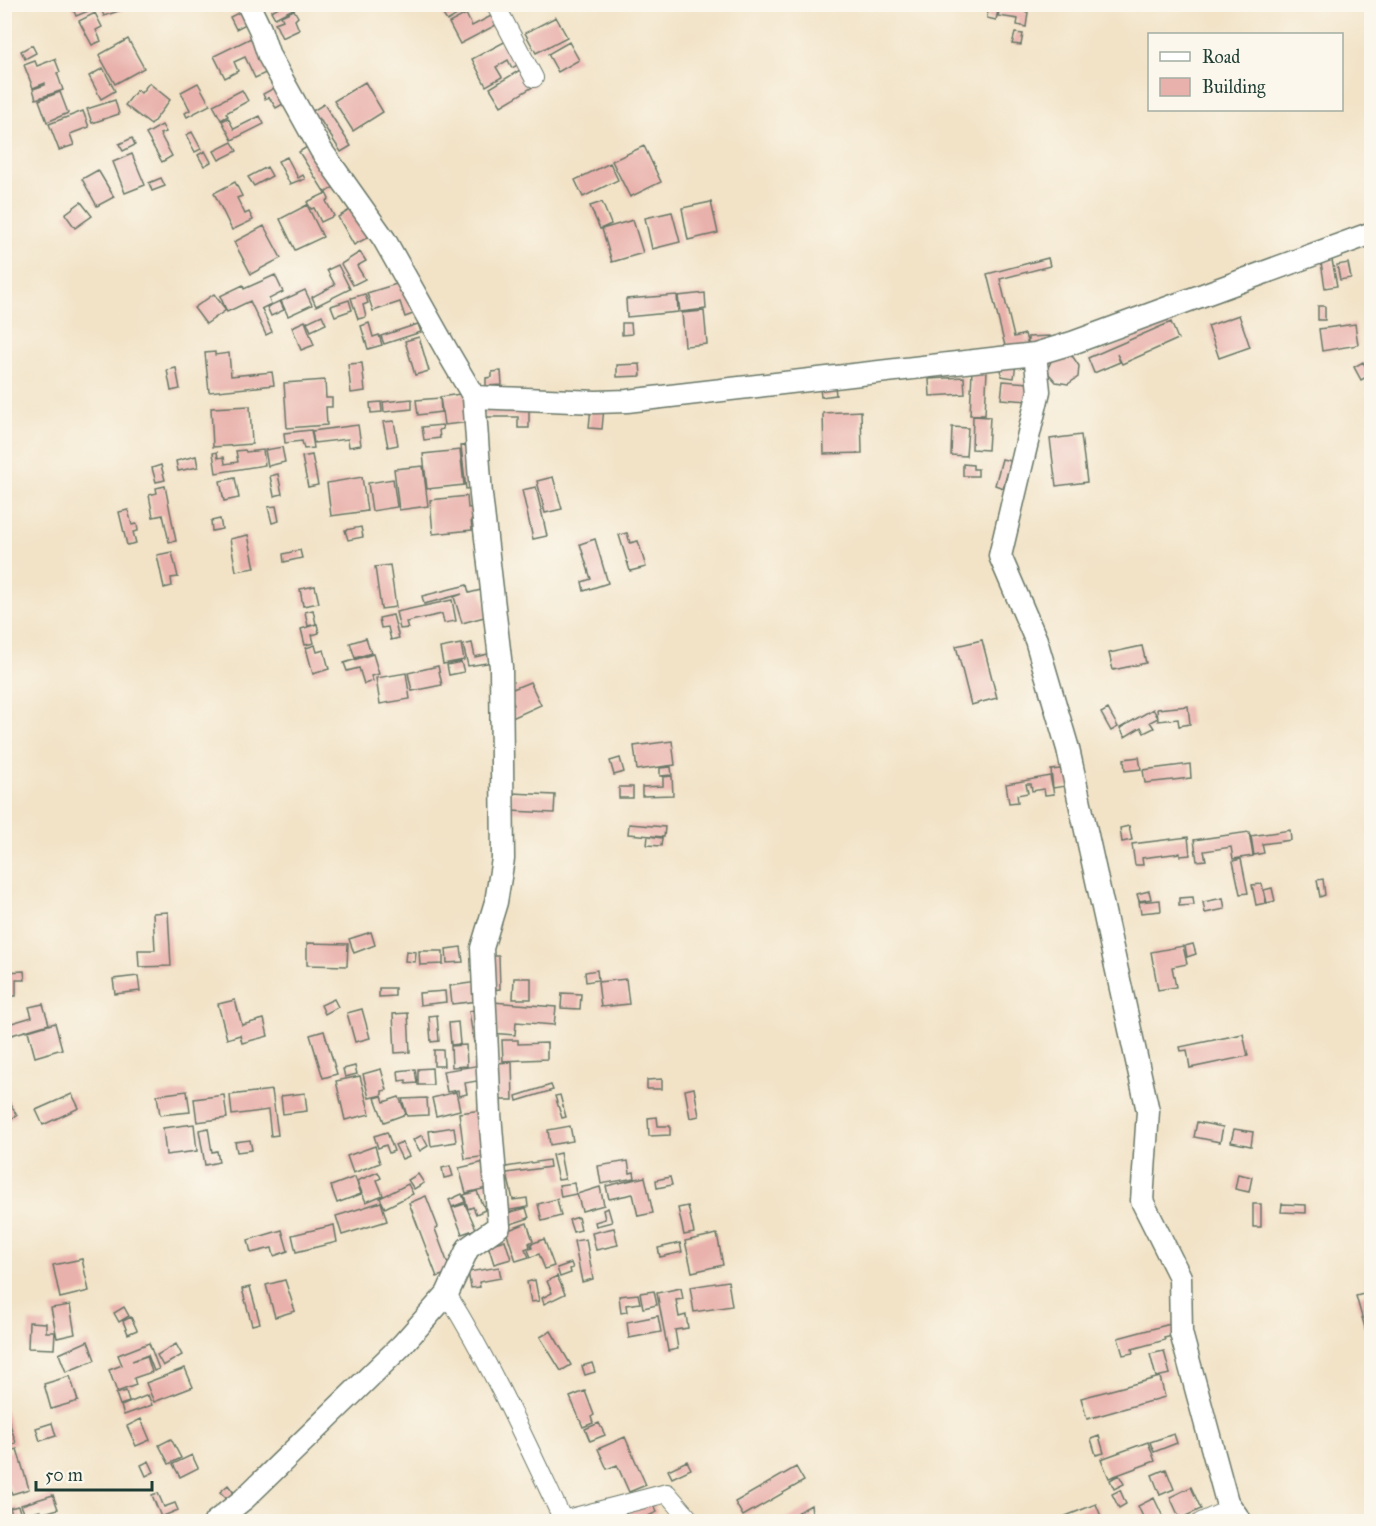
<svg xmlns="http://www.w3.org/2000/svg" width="1376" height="1526" viewBox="0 0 1376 1526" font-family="'IM FELL Great Primer',serif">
  <rect width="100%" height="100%" fill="#fbf7ec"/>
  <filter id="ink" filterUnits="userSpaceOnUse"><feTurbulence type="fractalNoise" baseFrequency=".0167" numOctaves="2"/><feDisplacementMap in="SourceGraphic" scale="12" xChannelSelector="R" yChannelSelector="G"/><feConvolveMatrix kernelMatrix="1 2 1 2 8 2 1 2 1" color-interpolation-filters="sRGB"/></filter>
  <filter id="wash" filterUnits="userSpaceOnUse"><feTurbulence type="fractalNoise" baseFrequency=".008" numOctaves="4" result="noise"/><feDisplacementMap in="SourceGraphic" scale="24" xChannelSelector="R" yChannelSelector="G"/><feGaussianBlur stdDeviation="1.35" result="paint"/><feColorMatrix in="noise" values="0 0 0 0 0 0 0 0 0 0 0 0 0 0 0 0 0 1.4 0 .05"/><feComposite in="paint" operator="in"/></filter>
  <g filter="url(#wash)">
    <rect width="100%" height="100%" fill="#f2e3c7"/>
    <g id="blocks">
      <!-- building -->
      <path fill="#e9b1ab" d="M71,4h55l1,4 -23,8 -4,-10 -24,10z
        M285,4h9l1,4 -20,10 -4,-7z
        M436,4h21l5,8 -15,9z
        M989,4l10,2 -3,14 -9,-2z
        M1000,7l28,5 -2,15 -9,-2 1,-6 -20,-3z
        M244,10l6,12 -14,7 -6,-12z
        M294,10l4,7 -3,3 4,10 -17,8 -7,-15 8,-3 -2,-4z
        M95,13l7,14 -6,3 5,11 -9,4 -13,-24z
        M466,14l6,12 21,-11 5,9 -38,20 -11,-21z
        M556,17l11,20 -31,16 -11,-20z
        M1015,33l8,1 -2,11 -9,-1z
        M253,37l17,34 -15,7 -10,-21 -11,5 4,9 -13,7 -11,-22z
        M128,39l16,29 -29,16 -16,-29z
        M510,39l13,23 -11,6 -4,-8 -12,7 6,10 -16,9 -14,-27z
        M569,42l10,18 -21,12 -10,-18z
        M32,45l4,8 -11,6 -4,-8z
        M55,59l5,13 -3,1 6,17 -27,9 -3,-10 12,-4v-2l-12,5 -9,-23 11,-4 2,5z
        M525,67l11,18 -35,21 -11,-18z
        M103,68l12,23 -14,8 -12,-23z
        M365,82l18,30 -30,19 -19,-30z
        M149,83l21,17 -19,25 -26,-20 12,-15 4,3z
        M198,83l12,22 -23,12 -2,-4 5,-3 -9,-18z
        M274,88l9,16 -7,4 -7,-11 -4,2 -2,-5z
        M242,90l6,11 -22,12 2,3 -7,4 -8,-15z
        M60,92l8,21 -21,9 -8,-22z
        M115,100l4,14 -27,9 -5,-14z
        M324,104l27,42 -10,6 -22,-34 -3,3 -5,-9z
        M83,111l6,16 -19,7 4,11 -15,5 -10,-26z
        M260,116l4,8 -32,16 -10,-19 6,-3 6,11z
        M162,125l4,7 -6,2 12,22 -10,6 -16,-28z
        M192,132l9,17 -6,3 -9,-17z
        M132,138l3,7 -12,6 -4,-7z
        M232,142l5,9 -18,9 -5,-9z
        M310,145l25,41 -10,7 -26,-41z
        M644,146l17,36 -31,15 -18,-36z
        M205,151l6,11 -7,4 -6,-11z
        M132,154l13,31 -20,8 -12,-31z
        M287,157l11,21 5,-3 2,4 -5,2v-1l-10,4 -12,-23z
        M610,163l8,17 -35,17 -8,-17z
        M267,167l5,9 -18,10 -6,-9z
        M98,170l16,27 -17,9 -15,-27z
        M161,178l4,8 -13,5 -3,-8z
        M235,182l7,14 -5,2 8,16 4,-2 4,8 -21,10 -18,-37z
        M326,193l3,6 -3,2 8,15 -13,6 -7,-14 -3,1 -4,-7z
        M81,202l11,14 -17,12 -10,-14z
        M602,202l9,22 -11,5 -10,-23z
        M711,202l7,31 -30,7 -6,-32z
        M307,205l16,32 -28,13 -15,-31z
        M358,205l16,29 -20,11 -16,-28z
        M672,212l8,30 -28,7 -7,-31z
        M633,220l10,33 -31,9 -10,-33z
        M264,226l17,32 -30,16 -17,-32z
        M360,252l6,9 -9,5 8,13 -12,6 -12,-21z
        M1048,258l2,8 -50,13 14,58 11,-3 3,11 -22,5 -19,-76z
        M1332,260l5,26 -12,2 -4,-26z
        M1348,263l3,15 -11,2 -3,-15z
        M338,265l12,24 -34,17 -4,-9 23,-12 -8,-15z
        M275,275l8,17 -14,7 2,5 -10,5h1l10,23 -6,3 -16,-34 -23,11 -7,-16 23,-11 1,4z
        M403,282l10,32 -8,3 -5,-15 -27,9 -6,-18z
        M305,290l7,15 -24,11 -7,-15z
        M705,293l1,16 -26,3 -2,-16z
        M214,294l12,16 -20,14 -12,-16z
        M365,294l3,9 -5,2 3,12 -8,2 -7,-21z
        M677,295l1,17 -51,5 -1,-18z
        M349,300l3,10 -17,6 -4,-10z
        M280,301l4,9 -13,6 -4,-9z
        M1318,306h7v14h-7z
        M704,311l3,33 -22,2 -3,-33z
        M322,315l4,9 -15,7 -4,-9z
        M1239,315l11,32 -31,11 -11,-32z
        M305,321l9,24 -13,5 -9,-23z
        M1171,322l7,17 -56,25 -5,-10 3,8 -26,11 -6,-15z
        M369,323l4,14 6,-2 3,10 -14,4 -7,-23z
        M622,323h9l1,11 -10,1z
        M418,324l3,8 -37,12 -3,-8z
        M1355,324l3,21 -36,6 -3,-22z
        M1050,336l1,10 -23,1v-10z
        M419,337l10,34 -14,4 -10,-34z
        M215,352v3l14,-2 2,23 41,-4 2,13 -65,7 -4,-39z
        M1063,354l10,3 6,9 -1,11 -10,7 -12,-2 -7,-8 -1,-6 5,-11z
        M1002,361l14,2 -2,15 -13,-2z
        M1363,362l7,13 -9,5 -7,-13z
        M362,363l3,28 -14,2 -3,-29z
        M640,364l1,12 -24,1v-12z
        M176,368l4,21 -9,2 -4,-21z
        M972,370h15l-2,45h-15z
        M501,371l1,14 -16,1v-8l6,-1v-5z
        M964,377l1,17 -35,2 -1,-17z
        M325,380l1,18h6v9h-6l1,18 -40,3 -3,-45z
        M1003,381l26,2 -1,18 -27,-2z
        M835,386l1,9 -15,2 -1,-9z
        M467,393l4,29 -27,3 -4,-28z
        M440,398l1,14 -23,3 -2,-15z
        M412,399v10l-28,3 -1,-10z
        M381,402l1,10 -11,1 -1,-10z
        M529,404v24h-11v-11h-34v-12z
        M250,406l2,38 -39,3 -2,-39z
        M591,406l13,1 -2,22 -13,-1z
        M861,411l1,42 -38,1 -1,-41z
        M973,416l17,1 -2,33 -16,-1z
        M394,421l4,24 -10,2 -5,-25z
        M358,425l3,20 -12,2 -1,-8 -34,4 -2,-12z
        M442,425l1,4 -4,1 1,8 -16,2 -2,-13z
        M952,427l16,1 -2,28 -15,-1z
        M311,430l3,18 -10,1 -2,-8 -17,2 -1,-10z
        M1081,435l6,47 -31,4 -6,-47z
        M473,445l4,43 -11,1 -5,-43z
        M282,447l3,15 -17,4 -3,-16z
        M245,450l1,2 17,-2 2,15 -49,8 -3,-20 4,-1 1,6 6,-1 1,7 13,-2 -2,-11z
        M460,450l4,35 -37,4 -4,-35z
        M312,455l6,30 -10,2 -6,-30z
        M196,456l2,11 -20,4 -2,-10z
        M1002,459l9,2 -8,27 -8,-3z
        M963,464l10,1v4h5v7h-15z
        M161,465l4,15 -9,2 -4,-14z
        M423,466l5,40 -29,4 -5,-41z
        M278,474l4,20 -8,2 -4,-20z
        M362,477l5,34 -36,5 -4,-33z
        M553,477l9,32 -17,4 -8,-32z
        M235,478l4,20 -15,3 -4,-20z
        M393,479l4,28 -25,4 -4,-28z
        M165,486l11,55 -7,1 -6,-27 -10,2 -4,-22 8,-2 -1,-5z
        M536,487l11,49 -14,3 -11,-49z
        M467,496l1,12 8,-1 1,13h-6l1,10 -39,4 -3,-34z
        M276,506l3,15 -7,2 -4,-16z
        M128,510l4,15 5,-1 1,7 -5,1 3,11 -9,2 -8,-33z
        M220,519l2,10 -10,2 -1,-10z
        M361,527l2,10 -15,3 -3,-10z
        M627,533l3,10 8,-2 8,26 -16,4 -11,-36z
        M248,535l7,33 -19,3 -6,-32z
        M595,539l13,44 -24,8 -2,-9 9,-3 -11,-35z
        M300,550l2,8 -18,4 -1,-8z
        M172,552l6,25 -7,1 1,8 -8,2 -7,-33z
        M390,565l6,42 -15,2 -6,-42z
        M467,585l2,8 12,-3 7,26 -26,7 -8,-26 8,-3 -38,10 -2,-8z
        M315,586l4,17 -16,3 -3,-17z
        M452,600l4,21 -12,2 -2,-9 -36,8 2,6 -8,1 -4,-17z
        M313,610l3,14 -8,2 -3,-14z
        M393,615l6,23 -8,2 -3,-13 -7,1 -2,-10z
        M317,624l2,9 -7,2 2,8 -9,2 -4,-16z
        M366,638l5,15 -16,5 -5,-15z
        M982,640l15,58 -26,7 -15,-59z
        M472,643l3,14 17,-4 1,9 -25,4 -5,-21z
        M461,644l3,16 -21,4 -3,-16z
        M315,645l2,7 7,-2 5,19 -16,5 -7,-26z
        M1142,646l4,17 -33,7 -4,-17z
        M373,654l6,20 -8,2 2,5 -9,3 -5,-16 -12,3 -3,-8z
        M461,662l3,10 -15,3 -2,-10z
        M438,666l4,19 -30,6 -4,-18z
        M406,673l4,26 -30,5 -4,-26z
        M530,682l11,23 -31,14 -4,-10 8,-4 -6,-14z
        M1188,706l2,18 -11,2 -1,-7 -20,2 -1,-12z
        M1108,709l10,18 -7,4 -10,-18z
        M1153,709l5,9 -8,4 4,6 -10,5 -3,-6 -16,10 -5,-9z
        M672,741l3,24 -38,5 -3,-24z
        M1139,757l2,12 -16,2 -1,-12z
        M620,758l4,14 -10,3 -4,-14z
        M1190,764l1,14 -46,5 -2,-13z
        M671,767l1,8 -12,1v-8z
        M1069,768l3,17 -19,3 -2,-18z
        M672,776l1,19 -31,1v-9l21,-1v-9z
        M1050,776l4,18 -9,1 -1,-6 -12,2 -1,-7h-5l2,9 -11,2 1,7 -9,1 -3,-19z
        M619,787h14v11h-14z
        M511,793l44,2 -1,18 -44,-2z
        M629,824l36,3 -1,10 -36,-3z
        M1129,826l3,14 -10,2 -2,-14z
        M1290,830l1,10 -29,4 2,9 -10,2 -3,-19z
        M1249,832l4,24 -20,3 -2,-12 -27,4 2,9 -9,1 -3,-21z
        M648,836l14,2 -1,8 -14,-1z
        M1188,837l2,18 -10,1v-3l-38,5 1,7h-8l-3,-21z
        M1241,859l7,34 -8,1 -7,-33z
        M1323,879l2,16 -5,2 -3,-17z
        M1262,884l4,19 -10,2 -4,-20z
        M1272,888l3,13 -8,2 -3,-13z
        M1149,891l2,8 -12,2 -2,-7z
        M1193,897l1,8 -15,1v-8z
        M1223,898l2,11 -20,4 -2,-11z
        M1160,900l1,11 -20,2 -2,-11z
        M168,912l3,54 -32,1 -1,-17h17l-2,-37z
        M371,932l4,13 -21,8 -5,-14z
        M307,943l41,1 -1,22 -40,-1z
        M1193,944l3,10 -9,3 -2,-11z
        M1183,946l4,18 -15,3 4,20 -18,3 -7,-38z
        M461,947l2,15 -16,1 -1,-14z
        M406,951l10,1 -1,10 -10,-1z
        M419,951h24v13l-23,1z
        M489,956h10l1,33 -10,1z
        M597,970l1,10 -12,2 -1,-10z
        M24,971l1,9h-9v16h-9l-3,-24z
        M138,976l2,15 -25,3 -2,-15z
        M514,978h17v21h-18z
        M626,979l3,25 -28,3 -3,-25z
        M477,982l2,19 -27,3 -2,-18z
        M379,988h16v8l-16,1z
        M445,991l1,11 -26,3 -1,-12z
        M562,993l19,1 -1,15 -19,-1z
        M334,999l4,8 -13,7 -4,-9z
        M235,1000l7,25 22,-6 4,17 -26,7 -2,-8 -13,4 -9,-35z
        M493,1002l63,5 -2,18 -38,-3 -1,13 -25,-2z
        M43,1004l6,20 -41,12 -3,-11 27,-8 -3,-10z
        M362,1009l8,29 -15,4 -8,-29z
        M482,1009l4,32 -12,2 -5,-32z
        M408,1013l2,39 -15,1 -2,-39z
        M437,1015l2,26 -8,1 -2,-26z
        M458,1022l2,22 -9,1 -2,-22z
        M55,1023l7,26 -27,8 -7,-26z
        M324,1031l13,43 -14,4 -13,-43z
        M1243,1034l5,22 -58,12 -3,-18 -6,1 -1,-4z
        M502,1040h16v4l29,-1v16l-44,2z
        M466,1045l1,21 -15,1 -1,-21z
        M434,1050h9l1,16h-10z
        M512,1062l1,38h-16l-1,-37z
        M481,1065l2,15 -18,3 2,11 -8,2 -1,-6 -11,2 -4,-21z
        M355,1066l2,8 -12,3 -2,-8z
        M432,1068l1,17h-15v-16z
        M381,1069l6,21 -5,1v4l-13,3 -6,-24z
        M415,1069l2,14 -11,1v-4l-7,1 -1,-10z
        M360,1076l10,38 -25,6 -9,-39z
        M662,1079v10h-15v-9z
        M551,1085l2,5 -36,11 -1,-5z
        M694,1088l5,28 -9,2 -5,-28z
        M272,1090l6,45 -7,1 -3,-26 -36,5 -2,-20z
        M187,1091l3,21 -30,3 -3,-20z
        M456,1092l4,18 -24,6 -4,-18z
        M305,1093l2,18 -24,3 -2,-18z
        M72,1094l7,14 -36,17 -7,-15z
        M224,1095l3,23 -30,4 -3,-23z
        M560,1095l6,22 -4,1 -7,-22z
        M382,1096l2,6 15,-5 7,17 -22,8 -9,-24z
        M427,1098l1,17 -21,1 -5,-17z
        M9,1101l8,15 -13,6v-18z
        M482,1110l6,46 -23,3 -6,-46z
        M657,1117l1,9h12v9l-21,1 -1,-18z
        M1197,1122l26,5 -3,15 -26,-5z
        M194,1124l3,27 -31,4 -3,-27z
        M570,1126l3,15 -23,4 -2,-15z
        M454,1127l2,15 -25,4 -2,-15z
        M208,1128l4,24 5,-1 2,11 -14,3 -6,-35z
        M1234,1129l19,3 -2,14 -20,-4z
        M387,1132l7,19 -5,2 -3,-8 -8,3 -4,-12z
        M422,1135l6,11 -8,5 -7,-11z
        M250,1140l2,10 -15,2 -2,-10z
        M402,1142l7,14 -7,3 -7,-14z
        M375,1146l5,17 -27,10 -6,-17z
        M560,1153l5,26 -7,1 -6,-25z
        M549,1160l1,7 -50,7v-6z
        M489,1161l6,25 -29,7 -7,-25z
        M628,1161l2,12 4,-1 1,6 -34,6 -3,-18z
        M450,1166l3,10 -9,2 -2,-10z
        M378,1172l3,6 -4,2 6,15 -17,7 -9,-21z
        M418,1174l6,9 -10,6 -6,-9z
        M1238,1174l14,3 -3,15 -14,-3z
        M355,1177l6,17 -24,9 -6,-17z
        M645,1177l8,36 -15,3 -5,-22 -24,5 -3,-13z
        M670,1177l2,8 -15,3 -1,-8z
        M508,1178l5,22 14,-2 1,9 -23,4 -6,-32z
        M574,1183l2,11 -15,3 -2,-12z
        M408,1184l5,10 -28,14 -5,-10z
        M600,1187l4,18 -22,6 -5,-17z
        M477,1191l4,11h1l3,8 -9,4 -3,-7 -5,2 -4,-14z
        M462,1194l3,8 -13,5 -3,-7z
        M426,1196l12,31 -3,2 16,43 -14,5 -28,-74z
        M557,1199l4,17 -19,5 -4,-17z
        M381,1202l6,19 -45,14 -6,-19z
        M465,1204l11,25 -14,5 -10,-26z
        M1253,1204h8v23h-8z
        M1282,1204l24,1v8l-25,-1z
        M688,1206l6,27 -10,2 -6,-27z
        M526,1208l3,10 -21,7 -4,-11z
        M608,1208l4,14 -16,4 -1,-4 10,-3 -2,-9z
        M578,1217l3,13 -8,2 -4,-12z
        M527,1223l6,18 -4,2 1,4 -5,2 4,8 -13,4 -10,-30z
        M334,1225l3,17 -41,10 -4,-17z
        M614,1228l4,17 -22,5 -4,-17z
        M282,1230l6,21 -14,5 -2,-8 -21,5 -3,-13z
        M717,1234l6,31 -31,7 -7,-31z
        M544,1239l10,27 -9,3 -6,-15 -8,3 -3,-7 4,-2 -1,-4z
        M586,1239l7,40 -11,3 -8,-41z
        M505,1240l6,19 -17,5 -6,-19z
        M680,1243l2,9 -22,5 -2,-9z
        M82,1259l7,32 -29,7 -7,-33z
        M571,1263l2,5 -3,1 1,4 -11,4 -3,-9z
        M499,1267l2,11 -22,4 1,5 -9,1 -3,-16z
        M557,1276l8,18 -21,10 -2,-6 10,-5 -5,-12z
        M285,1280l10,31 -20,6 -9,-32z
        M535,1280l4,21 -8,1 -4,-20z
        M728,1281l4,25 -38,6 -4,-25z
        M250,1287l10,36 -8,2 -10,-36z
        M681,1288l2,11 -7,1 3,17 7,-2 2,13 -13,2 3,19 -10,2 -11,-58z
        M654,1291l3,14 -14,3 -3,-15z
        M1371,1292v57l-15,-53z
        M638,1294l2,9 -14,2 1,7 -6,1 -2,-17z
        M70,1305l5,29 -18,4 -6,-30z
        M124,1307l5,9 -10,6 -5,-9z
        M658,1316l3,16 -32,6 -2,-16z
        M131,1317l6,13 -9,4 -5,-13z
        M29,1322l17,1v9h9l-1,17 -26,-1z
        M1174,1323l6,11 -16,4 1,2 -33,9 1,4 -10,2 -5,-17z
        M551,1331l20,34 -10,6 -21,-34z
        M88,1341l7,19 -29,12 -7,-18z
        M149,1343l10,26 -5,2 -6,-16 -16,6 15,-5 5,16 -18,6 2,7 -19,7 -8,-22 13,-5 -4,-10z
        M176,1344l6,11 -19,11 -6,-11z
        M1164,1351l6,23 -14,3 -6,-23z
        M592,1363l3,9 -10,3 -3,-9z
        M185,1368l8,19 -39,15 -8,-19z
        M70,1376l8,25 -27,8 -7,-25z
        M1160,1377l5,20 -78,22 -6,-21z
        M126,1391l3,11 -9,3 -4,-11z
        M585,1391l9,24 -3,2 2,6 -10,4 -13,-30z
        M148,1395l4,10 -28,10 -3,-9z
        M4,1406l12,37 -12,4z
        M141,1419l9,21 -14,6 -9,-20z
        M52,1423l4,13 -16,5 -4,-13z
        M599,1423l6,12 -15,6 -5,-12z
        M1174,1434l3,9 -23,9 -4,-10z
        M1099,1436l5,17 -8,2 -5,-16z
        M625,1437l21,48 -17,7 -12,-27 -10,4 -9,-20z
        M171,1439l10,19 -12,6 -10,-19z
        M1148,1442l7,19 -46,17 -8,-19z
        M17,1449l12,40 -17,5 -8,-25v-16z
        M192,1455l6,13 -18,9 -7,-13z
        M149,1461l5,11 -8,4 -5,-11z
        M687,1461l4,8 -19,9 -4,-8z
        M796,1467l8,14 -61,35 -8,-14z
        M1166,1469l8,20 -14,6 -8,-20z
        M1119,1475l5,9 -10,5 -4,-9z
        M228,1485l6,8 -7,6 -7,-7z
        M1191,1487l10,22 -15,7 2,5h-14l6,-2 -10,-22z
        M1120,1490l6,14 -7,4 -7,-14z
        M158,1493l6,14 11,-4 3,7 -17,7 -9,-22z
        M53,1495l5,14 -17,5 -1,-3 -15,4 -4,-10z
        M1154,1498l11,23h-20l-7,-15z
        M651,1500l6,12 -17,8v1h-16l-3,-8z
        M1096,1504l6,15 -8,2h-41z
        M811,1505l2,16h-30z
        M18,1506l5,15h-9l-4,-13z"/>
    </g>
  </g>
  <g filter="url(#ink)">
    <use href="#blocks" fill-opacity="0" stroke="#697767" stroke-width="1.5"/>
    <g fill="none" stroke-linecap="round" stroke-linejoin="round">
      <defs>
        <path id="minor" d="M495,4l39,74
          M447,1294c45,72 80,150 116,226
          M563,1522v-2l104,-27 25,29
          M1201,1522l31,-14"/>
        <path id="tertiary" d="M1035,354l4,37 -39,165 36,84 32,109 80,362 -6,90 38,76 1,56 46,169 14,20
          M474,397l122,5 31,-1 408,-47 37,-11 300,-110
          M215,1522l29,-23 158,-154 45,-51 21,-46 31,-22 -9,-112 -8,-166 14,-46 7,-43 -2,-192 -20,-172 -7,-98 -27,-46 -63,-112 -63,-89 -52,-94 -9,-27 -12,-25"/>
      </defs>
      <!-- minor casing -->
      <use href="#minor" stroke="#697767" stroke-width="20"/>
      <!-- tertiary casing -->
      <use href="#tertiary" stroke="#697767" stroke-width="25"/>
      <!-- minor -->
      <use href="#minor" stroke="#fff" stroke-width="18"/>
      <!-- tertiary -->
      <use href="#tertiary" stroke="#fff" stroke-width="22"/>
    </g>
  </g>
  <!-- margin -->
  <rect width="1376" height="1526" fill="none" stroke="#fbf7ec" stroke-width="24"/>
  <!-- legend -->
  <rect x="1148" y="33" width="195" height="78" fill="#fbf7ec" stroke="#a3ada2" stroke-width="1.5"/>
  <rect x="1160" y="52" width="30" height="9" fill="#ffffff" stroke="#a3ada2" stroke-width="1.5"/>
  <text x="1202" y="63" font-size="18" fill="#1f3d34">Road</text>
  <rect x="1160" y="78" width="30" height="18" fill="#e9b1ab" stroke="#a3ada2" stroke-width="1.5"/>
  <text x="1202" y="93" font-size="18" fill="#1f3d34">Building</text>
  <!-- scale -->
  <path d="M36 1481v9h116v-9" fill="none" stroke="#1f3d34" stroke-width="3"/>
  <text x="45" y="1481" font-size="18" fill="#1f3d34" stroke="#fbf7ec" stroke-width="4.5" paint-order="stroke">50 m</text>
</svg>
